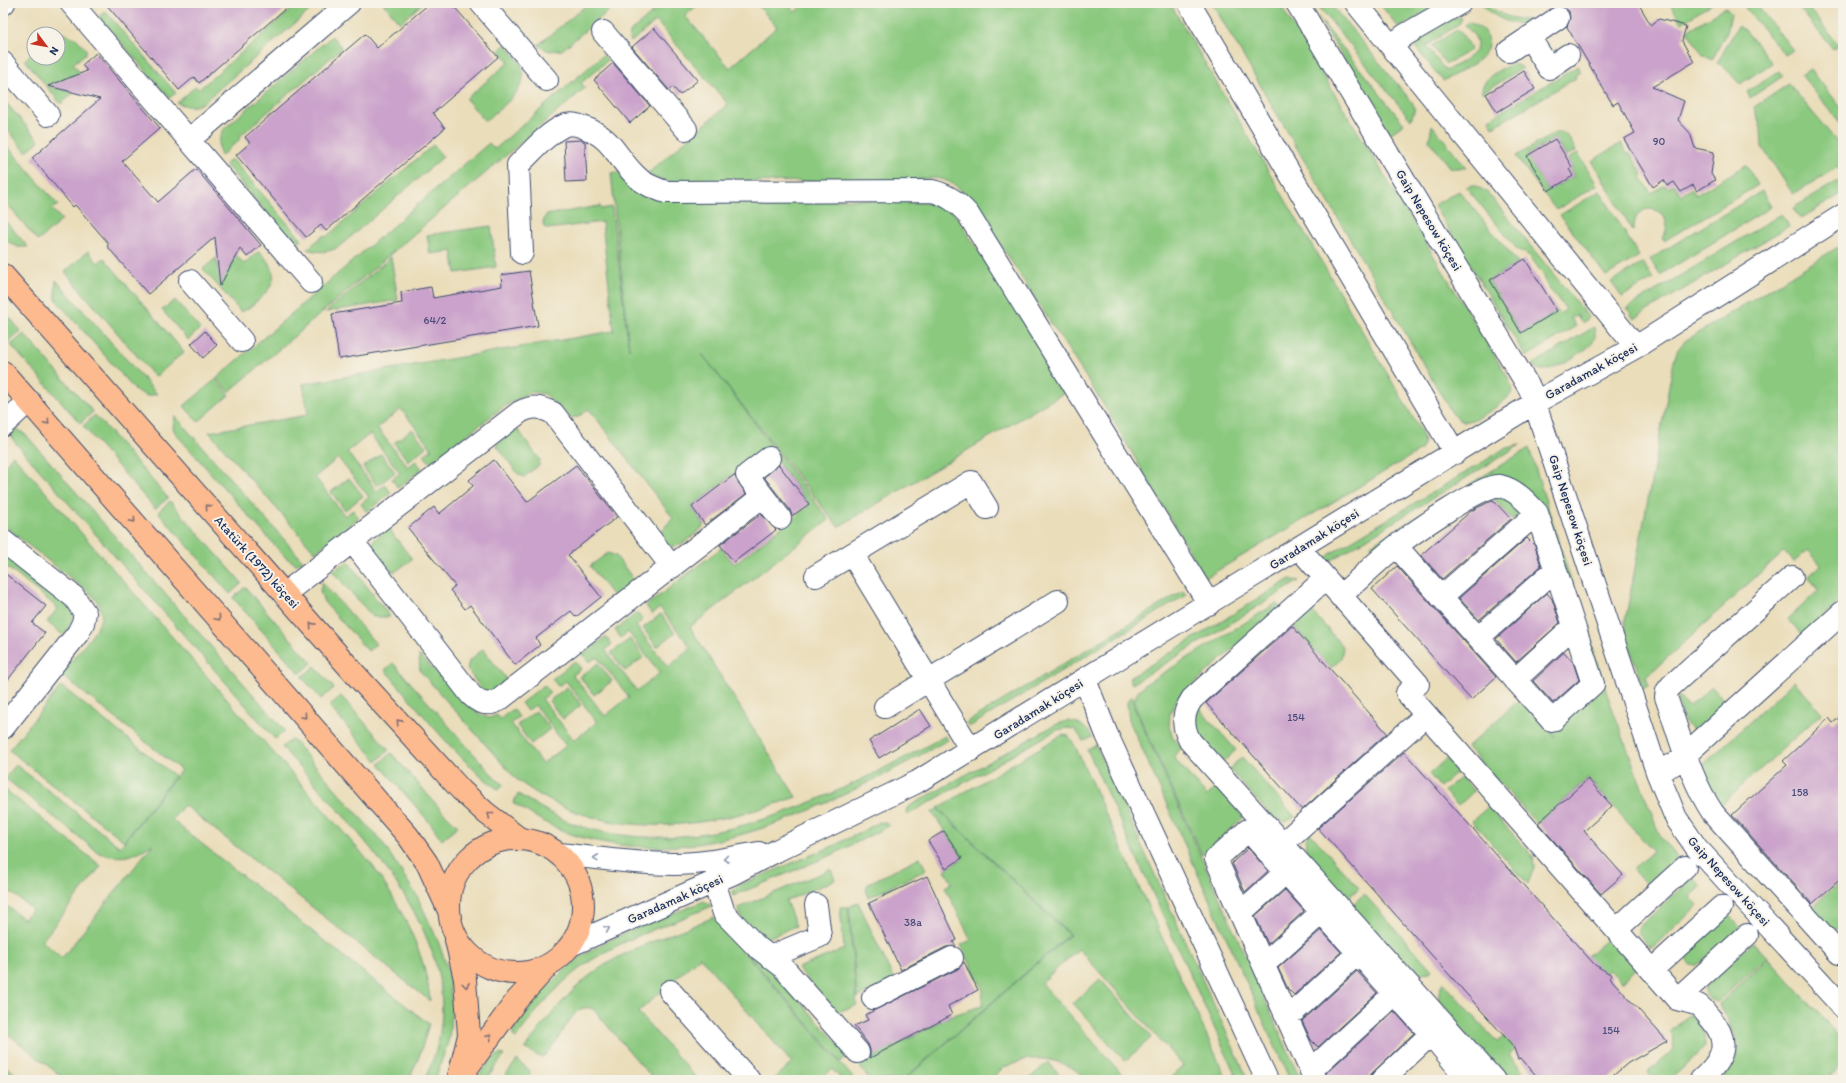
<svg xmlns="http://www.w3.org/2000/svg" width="1846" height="1083" viewBox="0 0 1846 1083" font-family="Itim,sans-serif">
  <rect width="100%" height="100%" fill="#f7f3e8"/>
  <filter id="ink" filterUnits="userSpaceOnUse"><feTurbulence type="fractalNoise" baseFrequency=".025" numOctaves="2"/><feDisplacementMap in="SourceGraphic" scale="8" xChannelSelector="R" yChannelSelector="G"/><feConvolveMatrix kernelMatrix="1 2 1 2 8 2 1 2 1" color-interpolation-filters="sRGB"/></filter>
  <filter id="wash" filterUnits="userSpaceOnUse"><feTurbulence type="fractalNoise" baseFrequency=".012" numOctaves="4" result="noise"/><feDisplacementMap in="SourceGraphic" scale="16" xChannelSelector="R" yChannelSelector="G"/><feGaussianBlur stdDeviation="0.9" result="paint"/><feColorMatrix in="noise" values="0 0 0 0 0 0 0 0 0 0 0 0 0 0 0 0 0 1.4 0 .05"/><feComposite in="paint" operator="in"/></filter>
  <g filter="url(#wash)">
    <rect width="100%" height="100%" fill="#eaddba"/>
    <!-- green -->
    <path fill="#8bc97f" stroke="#537c6e" d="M299,3h13l3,3 -111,96c-9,6 -17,5 -27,1l19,-17 3,3z
      M383,3h40l-23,20z
      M589,3h29l-56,47 -13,1 -11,-6z
      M664,3h36l-15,13 45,52 47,-41 -21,-24h31l8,9 10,-9h365l252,430 2,11 -3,6 -216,128 -98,-168 -132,-205c-17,-20 -31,-33 -60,-24l-245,1 -24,-7 82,-71 -72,-83 -25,21 -2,-6 2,-5z
      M1212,3h67l230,376 4,13c-7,10 -39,32 -51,29 -4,-2 -7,-5 -10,-8z
      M1316,3h14l82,99 3,6 -4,12z
      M1379,3h63l-43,25z
      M1481,3h6c12,13 26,16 43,17v5c-21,-1 -35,-6 -49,-22z
      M1669,3h44l-31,20z
      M1741,3h14l38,47 -8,5z
      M1795,3h9l35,42 -6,4z
      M1726,7l5,6 -3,16 -16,31 -9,-5 -16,-24z
      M105,11l71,82 -7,5 -70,-81z
      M1318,17l86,107 -14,10z
      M1456,17l6,1 -2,5 -34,23 20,25c10,-7 37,-17 30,-32 -2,-5 -7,-9 -11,-13l4,-4 16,9 4,13c-4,18 -31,28 -46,37l-32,-39z
      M1738,26l7,4 27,33 -32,21 -16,-17 -7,-4z
      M1458,29l11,15 2,5 -2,2 -23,13 -14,-18z
      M62,33l14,5 10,11v4l-13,11 14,17c-8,-3 -17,-9 -24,-1l1,10 9,3 -12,11 -36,-44 9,-10v8h24v-24h-2z
      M332,36l10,12 -102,88 1,2 -20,18c-4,-9 -2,-20 4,-28z
      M506,44c5,7 11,14 15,21 11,23 -21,43 -36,56l-19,-22 43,-37 -10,-12z
      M603,55l5,5 -27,23 4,5 -356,304 -12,-14 272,-235 6,6z
      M1514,64l9,4 -41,25c-2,-14 20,-26 32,-29z
      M1578,66l3,6 -6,3 1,3 -83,49 -4,-8z
      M1811,70l32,40v16l-41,-50z
      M1779,71l4,5 -33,22 -3,-6z
      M1789,84l54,65v15l-50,30 -31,-47 -1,-18 -7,-22z
      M3,99l36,42 -13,11 -23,-28z
      M1432,125l35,43h-16l-22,-27z
      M1557,132c11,-1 14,11 19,19l-10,5 -11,-18 -28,17 21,36 26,-15 -4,-7 3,-2 -5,-8 10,-6 19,32 -41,25 -40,-54z
      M3,141l55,64 -6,4 10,11 -24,21 -35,-42z
      M1621,143l6,11 3,-1 13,22 -2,2 10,16 14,-8 2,3 7,-4 7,11 11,-7 4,7 50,-30 12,20 -94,56 -2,-3c16,-20 -13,-40 -25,-22 -3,5 -3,11 -4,15l-41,-70z
      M433,145l10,12 -103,89c-11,7 -21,7 -33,3l17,-14 2,2z
      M232,159l70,81 -7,6 -70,-82z
      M618,172l16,18 21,8 247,2 38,5 15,9 112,177 -229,136 -136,-173 127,166 -139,107 106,170c-95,34 -195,47 -280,-18l-96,-108 -1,-16 60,59 10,4 8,-3 3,4 13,-10 6,8 -8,6 31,41 24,-18 -31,-41 -8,6 -6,-8 23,-18 6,8 -8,6 32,41 23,-18 -31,-41 -8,5 -6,-7 23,-18 6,8 -8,6 32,41 24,-19 -32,-40 -8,5 -6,-8 23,-17 6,7 -7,6 32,41 23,-18 -32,-41 -7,6 -6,-8 22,-17 6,7 -7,6 32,41 23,-19 -31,-40 -8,6 -6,-8 75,-58 13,16 76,-59 -43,-57 -76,59 14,18c-10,9 -22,23 -37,21l-7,-9 1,-7 11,-12 -84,-109 -11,8 -9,1 -24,-24 -11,-2 -6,1 -26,15 -72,55 -6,-8 8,-6 -31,-40 -24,19 31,39 8,-6 6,8 -24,19 -6,-9 8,-6 -30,-39 -23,18 30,39 8,-6 6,8 -24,19 -6,-8 8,-7 -31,-39 -23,19 30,39 8,-6 6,8 -44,34 -106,-120 99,-17 -5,-31 311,-53 -12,-109 -54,7 -4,-2 -1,-5 3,-7 54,-9 1,3 11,-2 17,142 -18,-176z
      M1843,178v15l-43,26 -7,-11z
      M1474,185l13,7 102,126 -7,5 -5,-8 -6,3 5,8 -50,31 -92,-152 25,-14 59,72 -29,17 11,19 36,-21 3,6 -35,21 17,28 31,-18 -4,-7 5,-2 7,8 6,-5 -19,-23 -3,-10 -14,-20 -13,-7 -51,-62z
      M1600,191l39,65 -33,20 -46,-61z
      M1762,191l9,16 -111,68 -10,-16z
      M1782,214l7,12 -155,93 -7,-11z
      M3,218l25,29h-10l-15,-8z
      M491,226l5,41 -40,6 -4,-22 -22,3 -3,-19z
      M1843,244v355l-40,37 -15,-17 31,-29 -11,-13 13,-12 -13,-15 -14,12 -10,-11 -138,126 3,9 -6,2 -18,-57v-9l49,-262 4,-11 7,-8z
      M229,247l15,17 14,-12 3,1c18,20 16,31 -4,48 -5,4 -9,9 -16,11l-38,-43 13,-11 2,10 2,2 10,-1 3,-6z
      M88,251l10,12 6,-5 80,94 -29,25 -90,-105z
      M391,257l7,43 -72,12z
      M1643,263l10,16 -31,18 -11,-15z
      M56,280l101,114 -10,2 -12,-6 -78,-89 -2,-5z
      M175,300l25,29 -12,11 -26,-30z
      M3,310l18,21 -13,11 -5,-7z
      M1594,327c1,5 2,11 -1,15 -6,9 -40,29 -50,28 -4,0 -8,-2 -11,-5z
      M24,334l69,78 -13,11 -69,-78z
      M216,379l13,16 -31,27 -14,-16z
      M95,415l73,83 -13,11 -72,-83z
      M175,416l129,146 -8,2 -11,-7 -109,-123 -3,-6z
      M16,428l11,8 258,295 -10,8 -262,-299 -2,-9z
      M412,429l14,18 -18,14 -14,-18z
      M515,429l4,2 21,29 -1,5 -15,12 -6,-3 -21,-28v-2z
      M1520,445l-195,119v-5l5,-5 176,-106z
      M1529,448l78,246 53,142 18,22 -31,27 -14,-16 20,-18 -65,-73 -51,46 -70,-77 53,-48 35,38 -4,-5 49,-45 -58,-182 -62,-23 -108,66 -1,-3z
      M381,454l14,18 -18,14 -14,-19z
      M13,455l359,410c28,41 54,86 58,136l-246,-196 -12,15 257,204 -9,30 -11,26h-343l-63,-50v-127l21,16 8,-10 -29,-23v-98l98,78 -59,75 20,17 91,-114c-21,13 -29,16 -54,9l-94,-75 11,-13 104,82 61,-77 -121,-96c9,-11 39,-43 41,-56 2,-9 -3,-16 -9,-23l-89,-70v-57z
      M349,478l14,18 -18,14 -14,-18z
      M1489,493l20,4 12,14 -8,9z
      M170,501l72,82 -12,11 -72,-82z
      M388,528l24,31 -17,13 -7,-3 -16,-21 2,-8z
      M3,552c14,11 66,47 70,61 2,8 -5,16 -10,22l-16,-13 11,-14 -55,-44z
      M608,553l8,3 18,24v2l-18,18 -26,-34z
      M347,562l3,2 40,53h-17l-41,-46z
      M1290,579l9,2 -167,103 -3,-6z
      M322,582l54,62 -8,7 -44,-49 -4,-11z
      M245,587l67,76 -12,11 -67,-76z
      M1183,591l3,4 -217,132 -3,-4z
      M1277,603l3,4 -102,91 -8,15 -1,14 4,10 9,11 -9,9 34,39 10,-9 27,30 -42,38 -67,-148c-2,-11 4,-18 12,-24z
      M1311,610l32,37 -2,12 -10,9 -38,-42z
      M661,614l14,19 -18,14 -14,-19z
      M630,639l14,18 -19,14 -14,-18z
      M483,649l24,31 -17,13 -8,-3 -15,-21 2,-8z
      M393,663l103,116 7,5 -4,6c-43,-31 -79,-80 -114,-120z
      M598,663l14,18 -18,14 -14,-18z
      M315,666l19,22 -13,11 -19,-22z
      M1794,681l28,32 -102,93 -6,-9 -11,-32z
      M61,686l114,90 -51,65 -115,-91z
      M567,687l14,18 -18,14 -14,-18z
      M1712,687l15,16 -29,27 -4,1 -9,-8 -9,-26h3l10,10z
      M341,696l48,54 -12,11 -48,-55z
      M1133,696l1,11 167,373h-11l-161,-360 -2,-17 2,-4z
      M1198,707l38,43 -13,12 -26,-28 -4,-12z
      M536,711l14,18 -19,15 -14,-19z
      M1067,721c12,1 20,6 25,16l-9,4 -8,-12 -7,-1 -11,2 -150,85 -1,-4 2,-4 147,-82z
      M1062,735l7,1 6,10 152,334h-59l15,-14 -104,-117 -38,34 86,97h-38c-24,-21 -53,-28 -82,-14 -7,3 -14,13 -20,14 -8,1 -17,0 -25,0 -19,0 -39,0 -58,0l166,-145 -132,-127z
      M945,736l3,4c-113,61 -241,137 -374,95 -22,-7 -42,-20 -61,-32l5,-9c20,12 40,25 62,32 127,39 257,-32 365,-90z
      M292,739l90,103 35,54 21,45 10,29 4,34 -3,35 -14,41h-11c66,-128 -66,-245 -142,-333z
      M1096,745l152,335h-10l-151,-331z
      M391,753l53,60 14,13 -16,14 -11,-16 -52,-60z
      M1242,757l53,60 -10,5 -13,-5 -43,-48z
      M1446,759l11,13 -17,15 -11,-13z
      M1461,777l13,14 -16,15 -14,-15z
      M1488,807l45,49 1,12 -6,16 -56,-63z
      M938,809l131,126 -166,145h-33l-10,-13 10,-8 83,-44 29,-9 1,-16 -22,-45 10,-5 -26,-53 7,-4 -7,-13 18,-12 -31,-46z
      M880,822l6,1 3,3 -55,28 -101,42v-5l6,-6 92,-38z
      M1310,833l49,55 -13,12c-13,-14 -54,-47 -36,-67z
      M920,857l6,13 -58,28 -2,-10 3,-5z
      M831,869l4,11 -49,21 10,25 -31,13 -23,-20 -4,-11z
      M1693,877l9,9 -12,11 8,9 -44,40 -4,1 -11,-12 -1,-7z
      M1843,879v51c-14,2 -23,-13 -32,-22z
      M1364,894l68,76 -2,2 -17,2 -62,-68z
      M704,901l8,5c-39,17 -85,31 -120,54 -31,19 -55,50 -76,78 -4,-2 -4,-6 -2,-9 18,-26 39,-51 64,-70 33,-24 88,-42 126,-58z
      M858,902l36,78 -37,18 -8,-91z
      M840,907h8l9,98 -22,8 -37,-45 46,-19z
      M1729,915l11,12 -41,37c-9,5 -15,-3 -11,-12z
      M714,917l141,163h-13l-10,-11 -11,11h-48l19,-17 -92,-106 -62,55 60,68h-44l-61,-71c-5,-2 -10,-2 -15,2 -13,11 -20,33 -35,46l-5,-1 -13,-8c18,-23 35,-46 56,-65 36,-33 89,-47 133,-66z
      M1609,937l28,31 -15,14 -12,-13 -8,6 -16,-18z
      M1753,942l14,15 -49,44c-9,0 -14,-5 -13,-14z
      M752,955l19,14 77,86 -7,7 -91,-105z
      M1768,958l75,82v23l-18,17h-102c14,-17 19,-34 8,-54 -3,-8 -10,-14 -12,-22z
      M1100,979l52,58 -27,24 -52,-58z
      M1443,982l54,60 10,-8 11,13 -9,8 14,16 -11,9h-3l-67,-71c-5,-9 -4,-18 1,-27z
      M1690,1014l14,19 1,14 -35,33h-14l-8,-8 26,-23 -2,-14 -2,-3z
      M500,1054l4,1 -18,25h-10l15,-20z
      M517,1060l13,11 -1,8 -27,1z
      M1048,1062l16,18h-36z
      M3,1064l20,16h-20z"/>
    <g id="blocks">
      <!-- building -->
      <path fill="#caa2cb" d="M105,3h187l-93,80 -5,-6 -15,13z
        M430,3h21l47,54 -65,56 12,15 -119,103 -5,-6 -15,12 -70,-82 14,-12 -5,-6 120,-103 12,14z
        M1553,3h85l13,22 8,-6 27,7 -4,15 12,21 -42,25 32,14 -6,19 12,13 5,15 19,4 -3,22 4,6 -18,11 -4,-6 -12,7 -7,-10 -7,4 -3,-6 -11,7 -29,-48 11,-6 -17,-31 -5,3 -46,-78 3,-9 -1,-7 -6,-4 -8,-1z
        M654,28l44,52 -18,15 -7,-8 -4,3 -37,-43z
        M96,53l64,75 -38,33 36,41 38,-33 65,76 -14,12 -7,-9 -20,38 -5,-49 -67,57 -41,-48 2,-2 -25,-29 -9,-10 -2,2 -41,-49 68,-59 -52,-13 39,-15 -5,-6z
        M613,63l37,43 -20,17 -36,-43z
        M1524,71l11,18 -38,23 -11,-18z
        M1555,139l17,28 -3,2 4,7 -25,15 -21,-35z
        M581,140l4,2 2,39 -21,1 -2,-41z
        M1525,259l32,52 -36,22 -31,-53z
        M529,271l9,55 -199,33 -7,-45 70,-11 -1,-11 30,-5 2,11 69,-12 -1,-11z
        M205,331l12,14 -14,13 -12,-14z
        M494,460l33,42 49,-37 41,52 -49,38 33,42 -25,20 -5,-6 -35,27 4,7 -25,20 -45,-60 -5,4 -15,-19 5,-4 -47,-58 26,-21 5,7 34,-28 -4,-6z
        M779,465l30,39 -17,12 -2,-6 -26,-33z
        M734,475l12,19 -41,31 -13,-18z
        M1493,500l18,19 -69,60 -21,-24 50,-44z
        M761,514l15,16 -42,32 -14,-17z
        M1527,538l8,8 6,20 -62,54 -20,-22z
        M1397,566l99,111 -25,23 -99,-111z
        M3,572l43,34 -14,17 13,10 -42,53z
        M1547,593l5,6 8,24 -44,39 -20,-23z
        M1292,626l95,107 -85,77 -96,-107z
        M1564,652l9,10 6,18 -26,23 -20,-22z
        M920,709l11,17 -52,32 -10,-17z
        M1843,714v163l-31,27 -80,-89 55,-50 -4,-4 46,-43 4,5z
        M1404,752l191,213 17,10 -2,3 57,63 -39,22 -20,17h-68l-19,-22 -3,1 -5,-13 -195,-218z
        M1588,779l24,27 -28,25 39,44 -22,19 -63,-71z
        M944,831l18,27 -16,11 -18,-28z
        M1248,848l20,23 -23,21 -13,-29z
        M927,876l30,64 -4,2 3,4 -10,1 -45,23 -32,-67z
        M1285,890l19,21 -36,33 -13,-28z
        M1321,930l20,22 -47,43 -6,-6 -10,-21z
        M964,962l14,28 -30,16 4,9 -82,43v-8l-2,-6 -14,-18 14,-6 -3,-5 93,-46z
        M1357,971l20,22 -59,54 -7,-7 -9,-19z
        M1394,1011l20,22 -49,47h-38l-1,-7z"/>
    </g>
  </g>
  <g filter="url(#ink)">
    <use href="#blocks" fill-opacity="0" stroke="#3a496c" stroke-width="1"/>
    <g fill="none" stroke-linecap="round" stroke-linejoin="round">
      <defs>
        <path id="minor" d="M71,3l240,279
          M481,3l66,77
          M1189,3l266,450
          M1297,3l233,386 127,383 19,46 20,29 147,160
          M1356,3l280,344
          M3,4l1,-1
          M603,32l83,97
          M1529,37l20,31 19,-13
          M1391,46l14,-11 55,-32
          M1509,51l49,-33
          M3,63l45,52
          M189,140l160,-137
          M522,253l-4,-88c14,-13 27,-30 45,-39 6,-3 13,-2 20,1 30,11 31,27 51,47 9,10 20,14 32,18l266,-1c16,4 25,11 36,23l241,390
          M190,281l52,60
          M3,425l26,-24
          M769,458l-22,17 33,43
          M3,541l71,56 11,16 -2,10 -5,10 -75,95
          M352,541l119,154c9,9 17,11 28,5l264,-204
          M1299,548l119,136 -11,9 270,306c6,2 15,3 21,6 5,3 9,10 13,14 21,24 11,42 -10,61
          M852,554l119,196
          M816,576l155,-94 16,26
          M1792,577l-121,109 -4,5 -1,6c14,39 24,82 47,116l126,140 4,-3
          M1325,579l-133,120c-10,15 -10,27 -2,42l304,339
          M284,594l236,-182c14,-7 20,-5 33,1l119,154
          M1340,596c19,-16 36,-34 55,-49 15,-12 90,-65 105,-61 15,3 27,16 37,27l56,171 -41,37 -156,-175
          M1441,597l96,-84
          M1478,638l69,-61 9,-4
          M1085,680l22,55 160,345
          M1515,680l50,-46 10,-3
          M885,707l173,-106
          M1657,772l17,-8 10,-8 159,-144
          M1282,844l144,-129
          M559,854c38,4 76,10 115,10 28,0 57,-6 85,-11
          M714,882l10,31 33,34 25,19 76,86
          M1240,911l7,-4 39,-35
          M1616,930l69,-63
          M571,945l161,-71 46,-24 139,-68 619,-380 100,-55 207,-132
          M770,957l50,-21 -4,-31
          M1262,962l9,-4 51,-46
          M1652,970l69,-63
          M670,991l79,89
          M873,998l79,-40
          M1677,999l70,-64
          M1286,1015l10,-5 62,-57
          M1309,1066l11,-4 75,-69
          M1315,1080l-99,-221 32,-29 183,204 37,46
          M1382,1080l49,-46"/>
        <path id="major" d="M3,275l353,400 105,115 25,23 34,26
          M3,372l405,464 19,27 22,48
          M449 906a67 67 0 1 1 134 0a67 67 0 1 1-134 0Z
          M456,940l9,39 4,56 -11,45
          M465,1071l51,-70 33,-36"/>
      </defs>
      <!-- minor casing -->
      <use href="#minor" stroke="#3a496c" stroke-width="24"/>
      <!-- major casing -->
      <use href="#major" stroke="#3a496c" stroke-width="24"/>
      <!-- minor -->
      <use href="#minor" stroke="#fff" stroke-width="22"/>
      <!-- major -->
      <use href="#major" stroke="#fcba8e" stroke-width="22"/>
    </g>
    <!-- one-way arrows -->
    <defs><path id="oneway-chevron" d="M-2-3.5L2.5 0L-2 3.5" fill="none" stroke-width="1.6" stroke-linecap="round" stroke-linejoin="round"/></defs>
    <g stroke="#806e74">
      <use href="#oneway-chevron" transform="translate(47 422) rotate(49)"/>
      <use href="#oneway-chevron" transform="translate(208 507) rotate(-132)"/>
      <use href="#oneway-chevron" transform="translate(133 520) rotate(49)"/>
      <use href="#oneway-chevron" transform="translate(218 618) rotate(49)"/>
      <use href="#oneway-chevron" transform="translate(312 625) rotate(-132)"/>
      <use href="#oneway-chevron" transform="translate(304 716) rotate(49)"/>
      <use href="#oneway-chevron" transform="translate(399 722) rotate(-132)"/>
      <use href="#oneway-chevron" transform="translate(490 815) rotate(-142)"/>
      <use href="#oneway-chevron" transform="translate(466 985) rotate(83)"/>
      <use href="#oneway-chevron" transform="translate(489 1037) rotate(-54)"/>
    </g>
    <g stroke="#8d97ae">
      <use href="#oneway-chevron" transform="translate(596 858) rotate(-174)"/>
      <use href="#oneway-chevron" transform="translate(726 859) rotate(172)"/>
      <use href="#oneway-chevron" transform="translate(607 929) rotate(-23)"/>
    </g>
  </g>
  <g text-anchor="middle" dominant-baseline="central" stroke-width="4" stroke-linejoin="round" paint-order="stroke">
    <!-- number labels -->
    <g font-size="11" fill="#474c79">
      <text x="1659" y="141">90</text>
      <text x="435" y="320">64/2</text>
      <text x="1296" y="717">154</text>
      <text x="1800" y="792">158</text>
      <text x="913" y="922">38a</text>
      <text x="1611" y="1030">154</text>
    </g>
    <!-- street labels -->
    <g font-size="13" fill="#1b2f5e" stroke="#f7f3e8">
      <text transform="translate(1429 220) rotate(59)">Gaip Nepesow köçesi</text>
      <text transform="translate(1591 371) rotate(-29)">Garadamak köçesi</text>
      <text transform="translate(1571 510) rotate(72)">Gaip Nepesow köçesi</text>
      <text transform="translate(1314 539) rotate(-32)">Garadamak köçesi</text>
      <text transform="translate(257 562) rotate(48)">Atatürk (1972) köçesi</text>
      <text transform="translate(1038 709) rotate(-32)">Garadamak köçesi</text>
      <text transform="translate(1729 881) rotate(48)">Gaip Nepesow köçesi</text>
      <text transform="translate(675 899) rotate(-24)">Garadamak köçesi</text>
    </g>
  </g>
  <!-- margin -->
  <rect width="1846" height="1083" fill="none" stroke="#f7f3e8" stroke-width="16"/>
  <!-- north arrow -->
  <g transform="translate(46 46) rotate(122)"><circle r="19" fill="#f7f3e8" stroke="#9fa5b1"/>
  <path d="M0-3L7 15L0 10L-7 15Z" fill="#c8321e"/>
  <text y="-6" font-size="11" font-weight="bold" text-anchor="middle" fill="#1b2f5e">N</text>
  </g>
</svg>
